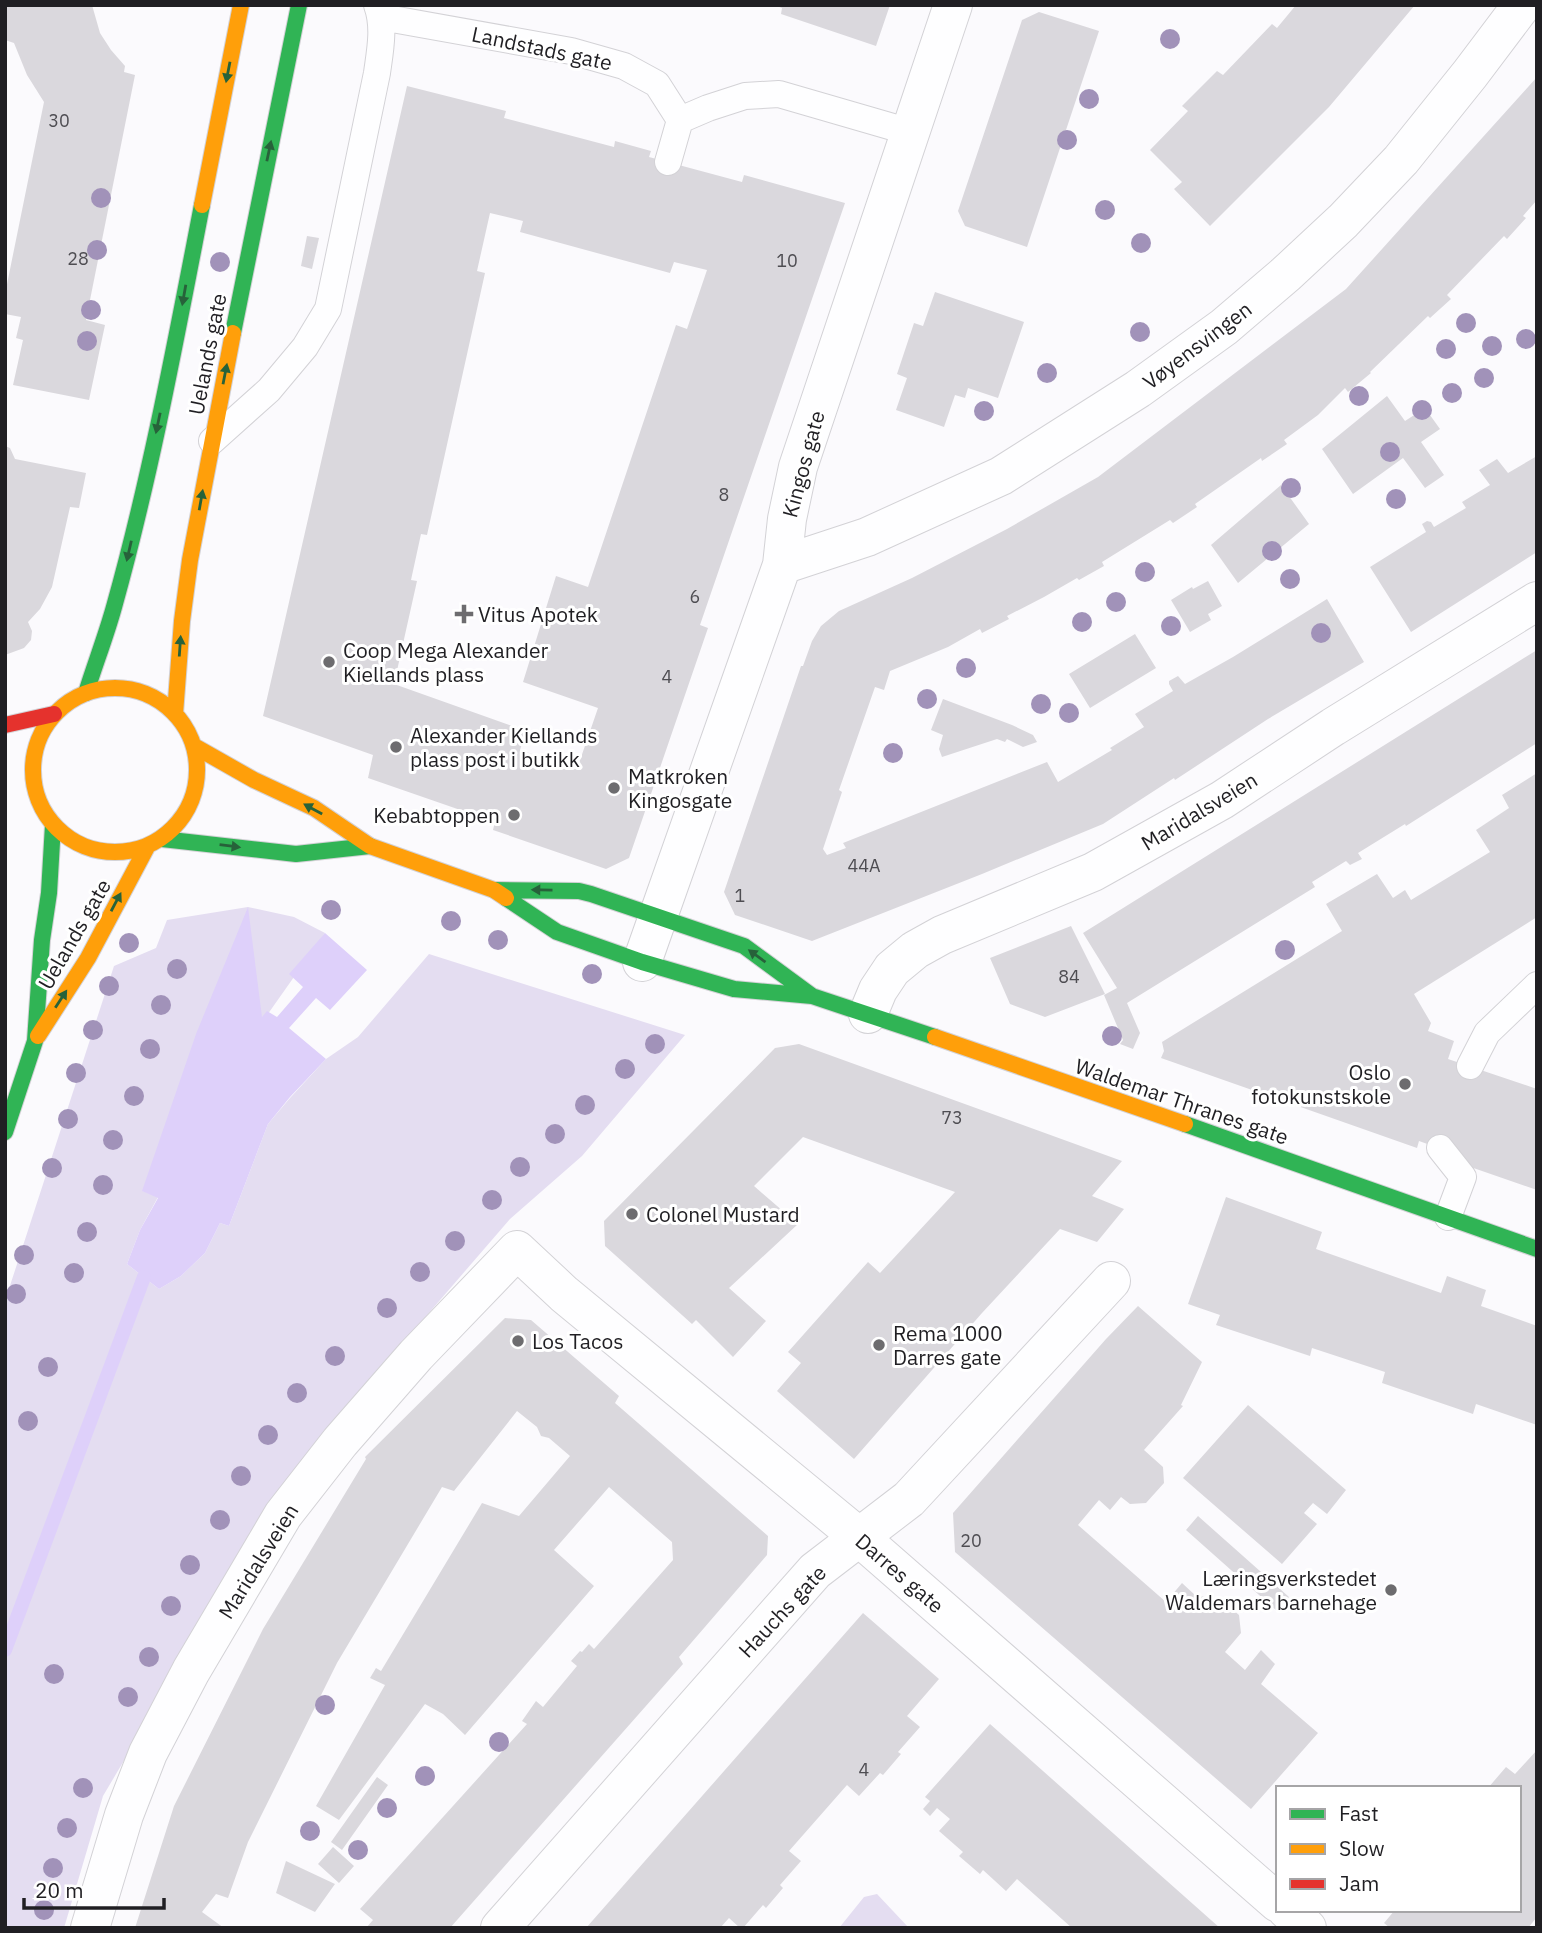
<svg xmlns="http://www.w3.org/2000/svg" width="1542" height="1933" viewBox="0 0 1542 1933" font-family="'IBM Plex Sans',sans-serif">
  <rect width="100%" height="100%" fill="#fbfafd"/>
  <!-- green -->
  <path fill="#e4ddf1" d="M248,907l46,10 31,16 -182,258 15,6 -18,33 -13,34 32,25 22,-13 24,-23 15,-30 9,3 39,-102 22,-26 36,-39 32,-22 71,-83 256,81 -103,121 -72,63 -82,95 -148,183 -177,299 -39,132h-59v-627l109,-335 42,-18 11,-28z
    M877,1894l32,34h-70l25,-31z"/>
  <!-- water -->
  <path fill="#ded0fa" d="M248,907l14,110 5,-6 10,6 26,-30 -14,-13 36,-41 42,37 -37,40 -14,-12 -27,30 37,31 -36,38 -22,27 -39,102 -9,-3 -15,30 -24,23 -22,13 -32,-25 13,-34 18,-32 -16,-7 54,-157z"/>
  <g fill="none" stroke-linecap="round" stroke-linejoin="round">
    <!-- stream -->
    <path stroke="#ded0fa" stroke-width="14" d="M5,1650l139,-373"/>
  </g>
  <!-- building -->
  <path fill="#dad8dd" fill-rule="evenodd" d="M5,5h87l8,28 11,17 14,16 -1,6 11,3 -49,245 19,5 -16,75 -76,-15 10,-45 -7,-2 5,-21 -16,-3v-20l39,-192 -17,-27 -13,-32 -9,-3z
    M774,5h116l-14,41 -95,-32 1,-6z
    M1296,5h119l-86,102 -119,119 -36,-37 8,-7 -32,-32 38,-39 -6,-5 35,-35 6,4 49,-51 5,4z
    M1039,12l60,19 -72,216 -62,-21 -7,-15 64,-191z
    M1537,77v123l-14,16 3,2 -19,21 -3,-3 -57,59 4,4 -21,19 -2,-2 -58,56 1,1 -23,19 -3,-4 -27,27 -34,25 3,4 -25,17 -1,-3 -66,46 2,3 -24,16 -3,-3 -68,42 2,4 -25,14 -2,-2 -33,19 -37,19 2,3 -27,14 -2,-4 -32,18 -58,24 -6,19 -9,-3 -36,103 3,2 -19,57 4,6 19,-7 -3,-5 204,-81 11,20 54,-32 -2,-2 34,-21 -9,-13 38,-23 -4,-7v-3l9,-5 7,8 48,-27 94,-58 37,63 -96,57 -93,61 -1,-2 -71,46 -121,50 -170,67 -77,-26 -11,-23 77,-226h2l9,-25 9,-15 18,-15 73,-33 95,-49 91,-52 248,-188z
    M407,86l99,25 -2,7 110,29 1,-6 36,10 -2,6 93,25 2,-7 101,28 -145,422 8,3 -79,230 -23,11 -113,-39 2,-8 -127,-44 5,-23 -110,-39zM490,213l33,8 -3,11 150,41 4,-11 33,8 -20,59 -11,-4 -88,262 -32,-11 -33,106 75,26 -21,61 -57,-19 6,-19 -132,-47 23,-103 -6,-1 10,-46 6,1 58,-262 -8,-2z
    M307,236l12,2 -7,31 -11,-3z
    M935,292l89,30 -26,76 -30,-10 -3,10 -10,-3 -11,32 -48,-17 11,-32 -10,-4 17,-51 9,3z
    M1387,396l18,25 20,-13 15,21 -19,13 23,33 -19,13 -22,-30 -50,36 -31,-45z
    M5,446l5,2 5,11 71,14 -7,35 -9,-1 -18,80 -12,22 -12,13 4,9 -1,9 -7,8 -19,7z
    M1537,456v96l-126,80 -41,-65 56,-35 -4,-8 5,-3 4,1 3,5 32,-19 -4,-6 28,-17 -11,-15 18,-11 11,14z
    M1281,485l28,39 -71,59 -27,-38z
    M1208,581l14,25 -14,8 3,6 -21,12 -19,-32 21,-13 1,2z
    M1135,634l21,34 -66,40 -21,-34z
    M1537,650v93l-131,83 -1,-2 -47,29 4,6 -12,6 -4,-4 -34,21 3,5 -188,116 13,30 -7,16 -13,-5 3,-4 -19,-45 13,-7 -34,-55z
    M943,699l69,26 21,10 4,7 -14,5 -16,-8 -2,3 -8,-3 -55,18 -3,-8 4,-14 -12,-5z
    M1537,773v144l-123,77 17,29 -3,8 26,10 -6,18 89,30v101l-78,-27 2,-7 -42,-15 -2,7 -256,-90 3,-7 -2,-9 180,-111 -16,-27 51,-30 16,24 12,-8 6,10 79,-48 -14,-22 33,-22 -7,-13z
    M1071,926l34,68 -60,23 -35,-13 -20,-46z
    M799,1044l323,117 -30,35 32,13 -27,33 -37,-13 -78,84 -128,146 -77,-68 24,-28 -13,-11 80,-90 12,11 75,-81 -152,-55 -49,49 44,38 -69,64 37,33 -33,36 -37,-37 -4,4 -87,-78 -1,-25 171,-173z
    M1226,1197l96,35 -6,17 125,44 6,-17 39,14 -5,16 56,20v99l-61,-21 -3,10 -91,-31 3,-11 -73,-24 -2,8 -94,-31 4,-10 -32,-11z
    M1138,1306l64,56 -21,43 2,1 -39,44 19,17 1,16 -18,20 -16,1 -9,-7 -11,13 -11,-10 -21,25 88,77 16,-19 14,13 23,2 20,17 2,18 -16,19 20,18 16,-20 14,14 -14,20 57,49 -67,76 -296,-257 -2,-39 153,-174z
    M505,1318l26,2 88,76 -4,7 153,133 -1,19 -88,102 4,7 -233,264h-84l7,-8 -13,-11 167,-185 -5,-3 14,-20 7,6 34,-41 -6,-5 9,-10 2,1 7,-8 5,5 79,-89 -1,-18 -63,-55 -55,63 40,36 -129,149 -22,-21 -18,-10 -86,116 -23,-14 69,-121 -15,-7 6,-10 5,3 101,-168 37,13 51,-60 -21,-18 -8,-2 -4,-9 -20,-16 -63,80 -12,-4 -105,176 -89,179 -20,56 -12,-4 -14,18 22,16h-89l39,-122 89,-177 103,-170 -1,-2z
    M1248,1405l98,85 -19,24 -14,-11 -9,10 13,11 -35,40 -99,-86z
    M1198,1516l91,81 -12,14 -91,-81z
    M863,1613l76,66 -32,37 13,11 -22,25 3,2 -18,21 -3,-2 -21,23 -12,-11 -58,66 12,10 -21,24 3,3 -17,20 -3,-3 -20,23h-3l-11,-10 -9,10h-134z
    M990,1724l230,204h-148l-55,-49 -11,12 -23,-21 -3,4 -21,-18 4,-4 -24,-21 11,-12 -13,-11 -7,8 -7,-7 7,-8 -5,-4z
    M1537,1750v167l-9,11h-138l-6,-5 11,-13h124v-122h-31l18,-21 9,7z
    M377,1777l11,8 -46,65 -11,-8z
    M333,1847l21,19 -15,17 -21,-19z
    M286,1861l49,23 -20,28 -39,-19z"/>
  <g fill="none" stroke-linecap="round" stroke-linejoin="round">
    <defs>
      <path id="lane" d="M381,17l190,34 53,15 33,18 23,36
        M668,162l12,-42 28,-12 37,-12 34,-2 131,38
        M212,441l57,-51 36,-43 23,-38 49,-236c3,-22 8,-46 0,-68
        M1470,1066l17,-33 50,-48
        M1440,1148l23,29 -15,40"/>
      <path id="street" d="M782,565l85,-28 134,-61 137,-87 86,-62 62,-53 57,-53 58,-61 69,-86 52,-69
        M642,962l140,-397 5,-46 11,-52 155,-462
        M868,1014l10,-24 14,-21 23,-19 27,-15 151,-63 129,-72 111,-73 204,-126
        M1287,1910l20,18
        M90,1928l34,-113 24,-62 43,-82 92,-156 57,-73 76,-87 101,-105 47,44 295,243 419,366
        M500,1928l315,-357 94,-72 202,-218"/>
      <path id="fast" d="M233,333l66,-328
        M86,693c9,-29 20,-57 28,-86 37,-132 62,-268 88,-402
        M162,839l134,15 74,-8
        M494,890l85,1 12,3 153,52 68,50
        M506,898l51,34 85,30 92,27 78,7 123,41
        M1185,1124l352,125
        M5,1132l30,-91 7,-101 7,-47 4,-68"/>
      <path id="slow" d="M202,205l39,-200
        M33 770a82 82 0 1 1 164 0a82 82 0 1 1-164 0Z
        M175,714l7,-93 8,-61 43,-227
        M194,746l60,34 60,28 56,38 124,44 12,8
        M38,1036l50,-78 59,-111
        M935,1037l250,87"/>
      <path id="jam" d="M5,725l49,-11"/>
    </defs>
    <!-- lane casing -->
    <use href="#lane" stroke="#d3d2d6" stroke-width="28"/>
    <!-- street casing -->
    <use href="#street" stroke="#d3d2d6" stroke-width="40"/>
    <!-- fast casing -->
    <use href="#fast" stroke="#d3d2d6" stroke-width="18"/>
    <!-- slow casing -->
    <use href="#slow" stroke="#d3d2d6" stroke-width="18"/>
    <!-- jam casing -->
    <use href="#jam" stroke="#d3d2d6" stroke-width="18"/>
    <!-- lane -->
    <use href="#lane" stroke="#fefeff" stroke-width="26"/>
    <!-- street -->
    <use href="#street" stroke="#fefeff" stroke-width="38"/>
    <!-- fast -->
    <use href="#fast" stroke="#30b455" stroke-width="16"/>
    <!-- slow -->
    <use href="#slow" stroke="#ff9f0a" stroke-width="16"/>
    <!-- jam -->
    <use href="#jam" stroke="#e5322d" stroke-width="16"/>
  </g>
  <!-- trees -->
  <g fill="#a192b9">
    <circle cx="1170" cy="39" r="10"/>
    <circle cx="1089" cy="99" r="10"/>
    <circle cx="1067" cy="140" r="10"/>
    <circle cx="101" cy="198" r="10"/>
    <circle cx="1105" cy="210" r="10"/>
    <circle cx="1141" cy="243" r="10"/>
    <circle cx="97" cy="250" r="10"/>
    <circle cx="220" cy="262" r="10"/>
    <circle cx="91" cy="310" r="10"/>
    <circle cx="1466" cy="323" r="10"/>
    <circle cx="1140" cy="332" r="10"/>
    <circle cx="1526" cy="339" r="10"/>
    <circle cx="87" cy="341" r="10"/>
    <circle cx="1492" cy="346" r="10"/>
    <circle cx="1446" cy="349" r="10"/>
    <circle cx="1047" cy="373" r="10"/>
    <circle cx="1484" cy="378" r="10"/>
    <circle cx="1452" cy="393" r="10"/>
    <circle cx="1359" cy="396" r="10"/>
    <circle cx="1422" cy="410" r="10"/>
    <circle cx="984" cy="411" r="10"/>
    <circle cx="1390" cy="452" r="10"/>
    <circle cx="1291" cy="488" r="10"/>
    <circle cx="1396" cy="499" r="10"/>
    <circle cx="1272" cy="551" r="10"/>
    <circle cx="1145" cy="572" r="10"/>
    <circle cx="1290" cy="579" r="10"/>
    <circle cx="1116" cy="602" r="10"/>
    <circle cx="1082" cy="622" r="10"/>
    <circle cx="1171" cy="626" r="10"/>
    <circle cx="1321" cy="633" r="10"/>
    <circle cx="966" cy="668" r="10"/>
    <circle cx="927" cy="699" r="10"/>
    <circle cx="1041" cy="704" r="10"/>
    <circle cx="1069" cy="713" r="10"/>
    <circle cx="893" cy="753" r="10"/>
    <circle cx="331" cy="910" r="10"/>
    <circle cx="451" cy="921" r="10"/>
    <circle cx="498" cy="940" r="10"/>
    <circle cx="129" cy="943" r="10"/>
    <circle cx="1285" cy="950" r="10"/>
    <circle cx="177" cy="969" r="10"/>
    <circle cx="592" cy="974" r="10"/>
    <circle cx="109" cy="986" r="10"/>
    <circle cx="161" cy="1005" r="10"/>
    <circle cx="93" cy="1030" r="10"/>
    <circle cx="1112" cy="1036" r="10"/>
    <circle cx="655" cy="1044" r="10"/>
    <circle cx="150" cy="1049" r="10"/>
    <circle cx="625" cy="1069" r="10"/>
    <circle cx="76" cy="1073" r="10"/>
    <circle cx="134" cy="1096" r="10"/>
    <circle cx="585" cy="1105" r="10"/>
    <circle cx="68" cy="1119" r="10"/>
    <circle cx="555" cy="1134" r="10"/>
    <circle cx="113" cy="1140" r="10"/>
    <circle cx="520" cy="1167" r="10"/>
    <circle cx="52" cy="1168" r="10"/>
    <circle cx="103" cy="1185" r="10"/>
    <circle cx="492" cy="1200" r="10"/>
    <circle cx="87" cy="1232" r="10"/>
    <circle cx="455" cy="1241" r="10"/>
    <circle cx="24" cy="1255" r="10"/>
    <circle cx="420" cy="1272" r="10"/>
    <circle cx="74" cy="1273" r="10"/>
    <circle cx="16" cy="1294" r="10"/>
    <circle cx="387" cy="1308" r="10"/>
    <circle cx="335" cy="1356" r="10"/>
    <circle cx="48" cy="1367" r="10"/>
    <circle cx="297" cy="1393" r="10"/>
    <circle cx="28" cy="1421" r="10"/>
    <circle cx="268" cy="1435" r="10"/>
    <circle cx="241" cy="1476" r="10"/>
    <circle cx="220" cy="1520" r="10"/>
    <circle cx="190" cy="1565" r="10"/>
    <circle cx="171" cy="1606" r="10"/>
    <circle cx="149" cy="1657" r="10"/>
    <circle cx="54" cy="1674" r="10"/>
    <circle cx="128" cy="1697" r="10"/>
    <circle cx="325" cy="1705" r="10"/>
    <circle cx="499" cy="1742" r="10"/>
    <circle cx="425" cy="1776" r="10"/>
    <circle cx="83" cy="1788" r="10"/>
    <circle cx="387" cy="1808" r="10"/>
    <circle cx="67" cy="1828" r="10"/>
    <circle cx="310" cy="1831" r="10"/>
    <circle cx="358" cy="1850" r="10"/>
    <circle cx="53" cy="1868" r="10"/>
    <circle cx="44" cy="1910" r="10"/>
  </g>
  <!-- one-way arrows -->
  <defs><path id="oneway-solid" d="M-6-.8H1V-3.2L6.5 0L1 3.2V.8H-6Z" transform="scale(1.75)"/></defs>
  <g fill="#27623a">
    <use href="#oneway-solid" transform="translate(228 72) rotate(101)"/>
    <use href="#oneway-solid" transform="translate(269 151) rotate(-78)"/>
    <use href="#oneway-solid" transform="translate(184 295) rotate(100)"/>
    <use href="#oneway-solid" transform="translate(225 374) rotate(-79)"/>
    <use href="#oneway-solid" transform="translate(158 423) rotate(102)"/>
    <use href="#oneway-solid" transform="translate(201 500) rotate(-80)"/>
    <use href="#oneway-solid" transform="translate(129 551) rotate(103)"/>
    <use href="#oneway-solid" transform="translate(180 646) rotate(-86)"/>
    <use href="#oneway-solid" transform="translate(313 809) rotate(-151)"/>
    <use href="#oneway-solid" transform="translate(230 846) rotate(7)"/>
    <use href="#oneway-solid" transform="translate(542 890) rotate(-179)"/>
    <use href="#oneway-solid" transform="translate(116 902) rotate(-62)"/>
    <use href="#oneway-solid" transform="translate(757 956) rotate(-144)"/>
    <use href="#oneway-solid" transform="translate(61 999) rotate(-57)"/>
  </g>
  <!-- markers -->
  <g fill="#6d6c6f" stroke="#fff" stroke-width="2.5">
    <path d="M460.5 603.5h7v7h7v7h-7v7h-7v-7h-7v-7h7z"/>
    <circle cx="329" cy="662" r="7"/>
    <circle cx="396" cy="747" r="7"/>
    <circle cx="614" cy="788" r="7"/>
    <circle cx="514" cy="815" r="7"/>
    <circle cx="1405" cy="1084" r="7"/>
    <circle cx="632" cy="1214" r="7"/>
    <circle cx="518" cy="1341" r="7"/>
    <circle cx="879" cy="1345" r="7"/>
    <circle cx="1391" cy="1590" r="7"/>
  </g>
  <g text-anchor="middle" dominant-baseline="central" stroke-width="6" stroke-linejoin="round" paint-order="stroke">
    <!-- number labels -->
    <g font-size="18" fill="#4e4d52">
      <text x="59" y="120">30</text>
      <text x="78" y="258">28</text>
      <text x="787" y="260">10</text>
      <text x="724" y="494">8</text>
      <text x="695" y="596">6</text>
      <text x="667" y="676">4</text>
      <text x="864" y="865">44A</text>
      <text x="740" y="895">1</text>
      <text x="1069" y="976">84</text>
      <text x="952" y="1117">73</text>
      <text x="971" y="1540">20</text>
      <text x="864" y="1769">4</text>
    </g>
    <!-- street labels -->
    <g font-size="21" fill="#201f23" stroke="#fff">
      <text transform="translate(542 48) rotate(12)">Landstads gate</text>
      <text transform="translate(1197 345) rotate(-37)">Vøyensvingen</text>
      <text transform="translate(207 354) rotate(-79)">Uelands gate</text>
      <text transform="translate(803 464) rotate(-75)">Kingos gate</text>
      <text transform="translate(1199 811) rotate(-31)">Maridalsveien</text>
      <text transform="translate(74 934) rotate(-60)">Uelands gate</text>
      <text transform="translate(1182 1101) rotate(19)">Waldemar Thranes gate</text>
      <text transform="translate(258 1561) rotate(-58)">Maridalsveien</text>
      <text transform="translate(900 1573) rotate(41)">Darres gate</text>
      <text transform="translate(782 1611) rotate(-47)">Hauchs gate</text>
    </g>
    <!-- poi labels -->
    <g font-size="21" fill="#201f23" stroke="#fff" text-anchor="start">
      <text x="478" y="614">Vitus Apotek</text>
      <text x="343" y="650">Coop Mega Alexander<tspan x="343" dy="24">Kiellands plass</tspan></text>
      <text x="410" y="735">Alexander Kiellands<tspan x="410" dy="24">plass post i butikk</tspan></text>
      <text x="628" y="776">Matkroken<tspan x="628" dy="24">Kingosgate</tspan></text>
      <text x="500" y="815" text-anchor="end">Kebabtoppen</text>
      <text x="1391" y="1072" text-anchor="end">Oslo<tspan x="1391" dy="24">fotokunstskole</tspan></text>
      <text x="646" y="1214">Colonel Mustard</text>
      <text x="893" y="1333">Rema 1000<tspan x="893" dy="24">Darres gate</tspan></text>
      <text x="532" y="1341">Los Tacos</text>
      <text x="1377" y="1578" text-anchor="end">Læringsverkstedet<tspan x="1377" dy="24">Waldemars barnehage</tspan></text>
    </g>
  </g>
  <!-- border -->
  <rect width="1542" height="1933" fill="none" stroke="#201f23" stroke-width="14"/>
  <!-- legend -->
  <rect x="1276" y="1786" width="245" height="126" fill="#ffffff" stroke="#a6a5a7" stroke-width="2"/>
  <rect x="1290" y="1809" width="35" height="10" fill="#30b455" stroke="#a6a5a7" stroke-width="2"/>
  <text x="1339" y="1821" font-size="21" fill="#201f23">Fast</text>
  <rect x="1290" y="1844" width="35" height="10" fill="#ff9f0a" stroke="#a6a5a7" stroke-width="2"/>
  <text x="1339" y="1856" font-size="21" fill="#201f23">Slow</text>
  <rect x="1290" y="1879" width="35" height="10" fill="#e5322d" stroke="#a6a5a7" stroke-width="2"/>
  <text x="1339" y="1891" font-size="21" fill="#201f23">Jam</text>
  <!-- scale -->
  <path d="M24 1898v10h140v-10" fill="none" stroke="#201f23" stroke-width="3.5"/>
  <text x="35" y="1898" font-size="21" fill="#201f23" stroke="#ffffff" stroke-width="5" paint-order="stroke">20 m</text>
</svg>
